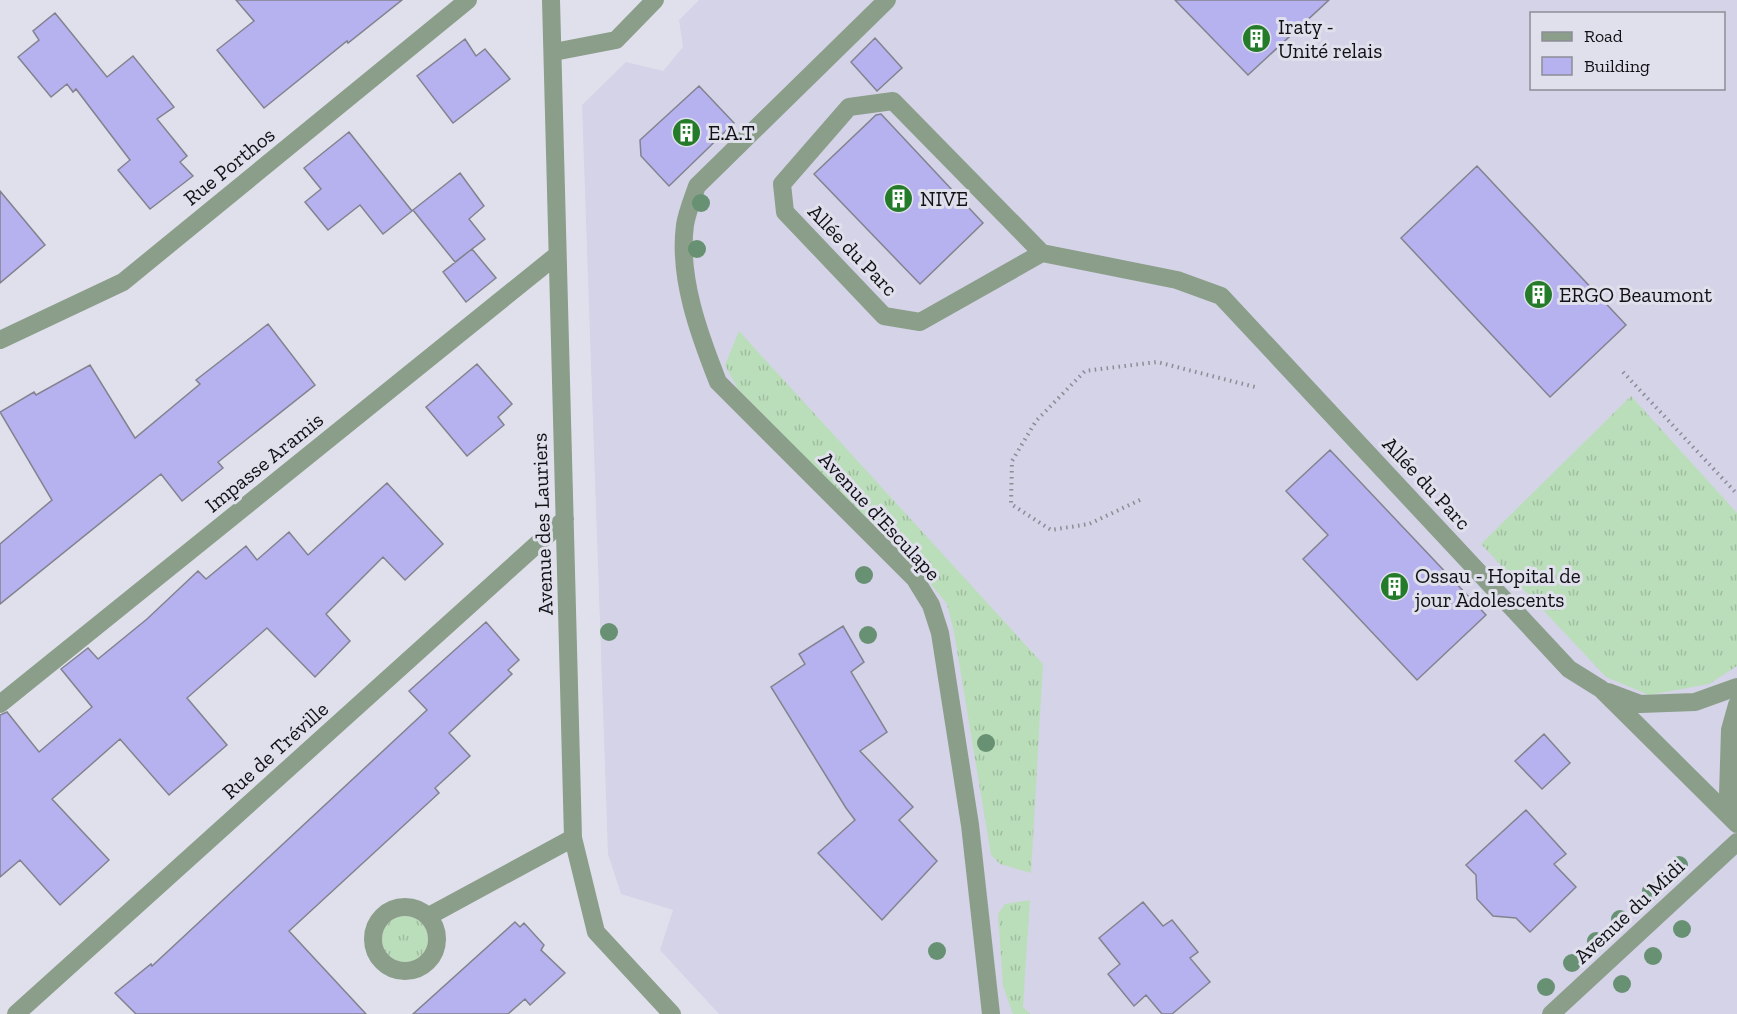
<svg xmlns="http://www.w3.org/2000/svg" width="1737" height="1014" viewBox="0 0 1737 1014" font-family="'Zilla Slab',serif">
  <defs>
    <pattern id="grass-tufts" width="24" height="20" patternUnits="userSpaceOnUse" patternTransform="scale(1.5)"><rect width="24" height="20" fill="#bbdeba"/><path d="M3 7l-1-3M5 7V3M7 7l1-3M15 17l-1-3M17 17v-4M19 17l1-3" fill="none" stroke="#a0bd9f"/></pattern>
  </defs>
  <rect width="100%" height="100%" fill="#e0e0ed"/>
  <!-- built -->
  <path fill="#d4d3e7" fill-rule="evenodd" d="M699,0h1038v1014h-1018l-59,-64 13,-40 -52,-16 -13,-40 -26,-749 44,-43 37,9 20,-24 -4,-27zM1532,14h192v74h-192z"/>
  <!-- grass -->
  <path fill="url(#grass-tufts)" d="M739,331l304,333 -12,209 -31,-9 -9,-9 -37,-223 -7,-28 -17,-21 -192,-194 -13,-24z
    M1631,396l106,117v153l-28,18 -60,11 -43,-18 -125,-133z
    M1030,900l-7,107 7,7h-17l-10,-28 -5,-72 7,-10z
    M382 939a23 23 0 1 1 46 0a23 23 0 1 1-46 0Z"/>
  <!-- building -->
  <path fill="#b6b1ef" stroke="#83838f" stroke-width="1.5" d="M236,0h166l-54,43 -1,-2 -83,67 -47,-58 37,-29z
    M1175,0h154l-81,75z
    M55,13l52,64 26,-21 41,51 -17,12 30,37 -7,6 13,14 -43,33 -32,-39 12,-10 -54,-71 -3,3 -6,-8 -16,13 -33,-40 21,-17 -6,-9z
    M875,38l27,30 -25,23 -26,-29z
    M465,39l11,17 9,-7 25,30 -57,44 -36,-47z
    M699,86l35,37 -65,63 -28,-30 -1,-16z
    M881,114l102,109 -63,61 -106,-110 62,-59z
    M349,132l63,79 -29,23 -23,-29 -32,25 -23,-28 16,-13 -17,-21z
    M1477,166l149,159 -76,72 -149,-159z
    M460,173l24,33 -15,13 16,20 -30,23 -42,-52z
    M0,191l45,54 -45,38z
    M472,249l24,29 -30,24 -23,-30z
    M268,324l47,61 -97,77 5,6 -41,33 -21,-27 -161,130v-60l52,-44 -52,-88 34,-20 2,3 54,-30 45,73 65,-54 -4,-4z
    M477,364l35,40 -14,13 6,8 -37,31 -41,-49z
    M1330,450l156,165 -69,65 -114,-121 25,-24 -42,-44z
    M387,483l56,61 -38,36 -22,-23 -57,57 24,27 -35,36 -48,-49 -80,70 40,47 -58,50 -49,-56 -68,60 57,61 -49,45 -40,-45 -20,17v-162l7,-3 32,40 53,-45 -31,-38 27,-21 10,11 49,-40 51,-48 8,8 40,-33 11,14 32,-28 19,23z
    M486,622l33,38 -11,10 4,4 -63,59 21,23 -35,32 4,5 -150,138 77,83h-230l-21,-21 36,-29 1,2 275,-256 -18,-19z
    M843,626l21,36 -13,10 36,60 -27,19 53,56 -14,13 38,41 -55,59 -64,-67 37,-33 -9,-12 -75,-121 34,-23 -6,-10z
    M1544,734l26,29 -28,26 -27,-28z
    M1526,810l40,44 -12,10 22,23 -46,45 -14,-14 -23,-2 -16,-17 -1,-24 -10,-10z
    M1143,902l20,24 9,-6 26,32 -8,6 20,24 -38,32h-10l-16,-19 -12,11 -26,-32 12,-10 -21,-26z
    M515,922l5,5 4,-4 20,22 -3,5 24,23 -35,32 -5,-6 -17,15h-95z"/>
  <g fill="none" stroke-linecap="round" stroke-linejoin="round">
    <!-- path -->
    <path stroke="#8c8c95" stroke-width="4" stroke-dasharray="1.5 4.5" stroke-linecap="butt" d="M1623,372l114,122
      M1140,500l-51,24 -38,6 -40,-26 1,-43 24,-40 49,-50 72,-9 98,25"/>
    <!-- lane -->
    <path stroke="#8a9e89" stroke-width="18" d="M887,0l-190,186c-4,12 -10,26 -12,39 -7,52 14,109 33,157l197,197 16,26 9,28 30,192 21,189
      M554,52l62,-12 39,-40
      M1042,253l-122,69 -36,-6 -99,-104 -3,-28 67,-77 44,-6 149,152 135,27 44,16 348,373 32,20 136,135
      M1608,692l32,12 55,-2 42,-15
      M1737,705l-7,25 -2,66 9,19
      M1551,1014l186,-172"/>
    <!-- street -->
    <path stroke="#8a9e89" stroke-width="18" d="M551,0l22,838 23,94 76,82
      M0,340l123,-58 345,-282
      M0,704l557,-449
      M373 939a32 32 0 1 1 64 0a32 32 0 1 1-64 0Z
      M429,916l144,-78
      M16,1014l549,-495"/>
  </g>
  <!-- trees -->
  <g fill="#689174">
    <circle cx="701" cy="203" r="9"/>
    <circle cx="697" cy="249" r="9"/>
    <circle cx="864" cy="575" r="9"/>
    <circle cx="609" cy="632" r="9"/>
    <circle cx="868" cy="635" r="9"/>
    <circle cx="986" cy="743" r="9"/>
    <circle cx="1679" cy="865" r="9"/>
    <circle cx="1651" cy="891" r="9"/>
    <circle cx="1620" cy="919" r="9"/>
    <circle cx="1682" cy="929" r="9"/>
    <circle cx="1596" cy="941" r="9"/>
    <circle cx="937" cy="951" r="9"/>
    <circle cx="1653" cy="956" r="9"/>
    <circle cx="1572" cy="963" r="9"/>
    <circle cx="1622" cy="984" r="9"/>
    <circle cx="1546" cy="987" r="9"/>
  </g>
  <!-- icons -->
  <defs>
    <symbol id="building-disc" viewBox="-11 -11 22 22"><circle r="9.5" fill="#247c2b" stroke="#e0e0ed"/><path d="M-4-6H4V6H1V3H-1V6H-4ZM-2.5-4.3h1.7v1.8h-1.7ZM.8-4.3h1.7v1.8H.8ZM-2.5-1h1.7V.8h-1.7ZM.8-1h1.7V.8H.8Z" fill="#fff"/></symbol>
  </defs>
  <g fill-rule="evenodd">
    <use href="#building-disc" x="1240" y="22" width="33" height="33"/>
    <use href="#building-disc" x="670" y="116" width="33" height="33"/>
    <use href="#building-disc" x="882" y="182" width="33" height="33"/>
    <use href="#building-disc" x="1522" y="278" width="33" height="33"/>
    <use href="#building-disc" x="1378" y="570" width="33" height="33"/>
  </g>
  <g text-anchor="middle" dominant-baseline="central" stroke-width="6" stroke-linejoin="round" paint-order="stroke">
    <!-- poi labels -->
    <g font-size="21" fill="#111115" stroke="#e0e0ed" text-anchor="start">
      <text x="1278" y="26">Iraty -<tspan x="1278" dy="24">Unité relais</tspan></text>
      <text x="708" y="132">E.A.T</text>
      <text x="920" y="198">NIVE</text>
      <text x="1559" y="294">ERGO Beaumont</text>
      <text x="1415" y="575">Ossau - Hopital de<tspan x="1415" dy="24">jour Adolescents</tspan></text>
    </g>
    <!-- street labels -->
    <g font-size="21" fill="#111115" stroke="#e0e0ed">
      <text transform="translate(229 166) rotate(-39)">Rue Porthos</text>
      <text transform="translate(853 250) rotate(46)">Allée du Parc</text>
      <text transform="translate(264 462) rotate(-39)">Impasse Aramis</text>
      <text transform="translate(1427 483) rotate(47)">Allée du Parc</text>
      <text transform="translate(880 516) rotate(47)">Avenue d'Esculape</text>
      <text transform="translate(542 524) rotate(-92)">Avenue des Lauriers</text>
      <text transform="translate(275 750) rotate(-42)">Rue de Tréville</text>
      <text transform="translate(1629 911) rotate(-43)">Avenue du Midi</text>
    </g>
  </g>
  <!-- legend -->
  <rect x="1530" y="12" width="195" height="78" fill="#e0e0ed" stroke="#8d8d97" stroke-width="1.5"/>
  <rect x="1542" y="32" width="30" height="9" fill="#8a9e89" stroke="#8d8d97" stroke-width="1.5"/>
  <text x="1584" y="42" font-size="18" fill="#111115">Road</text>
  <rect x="1542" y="57" width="30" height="18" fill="#b6b1ef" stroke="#8d8d97" stroke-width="1.5"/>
  <text x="1584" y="72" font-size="18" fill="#111115">Building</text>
</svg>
